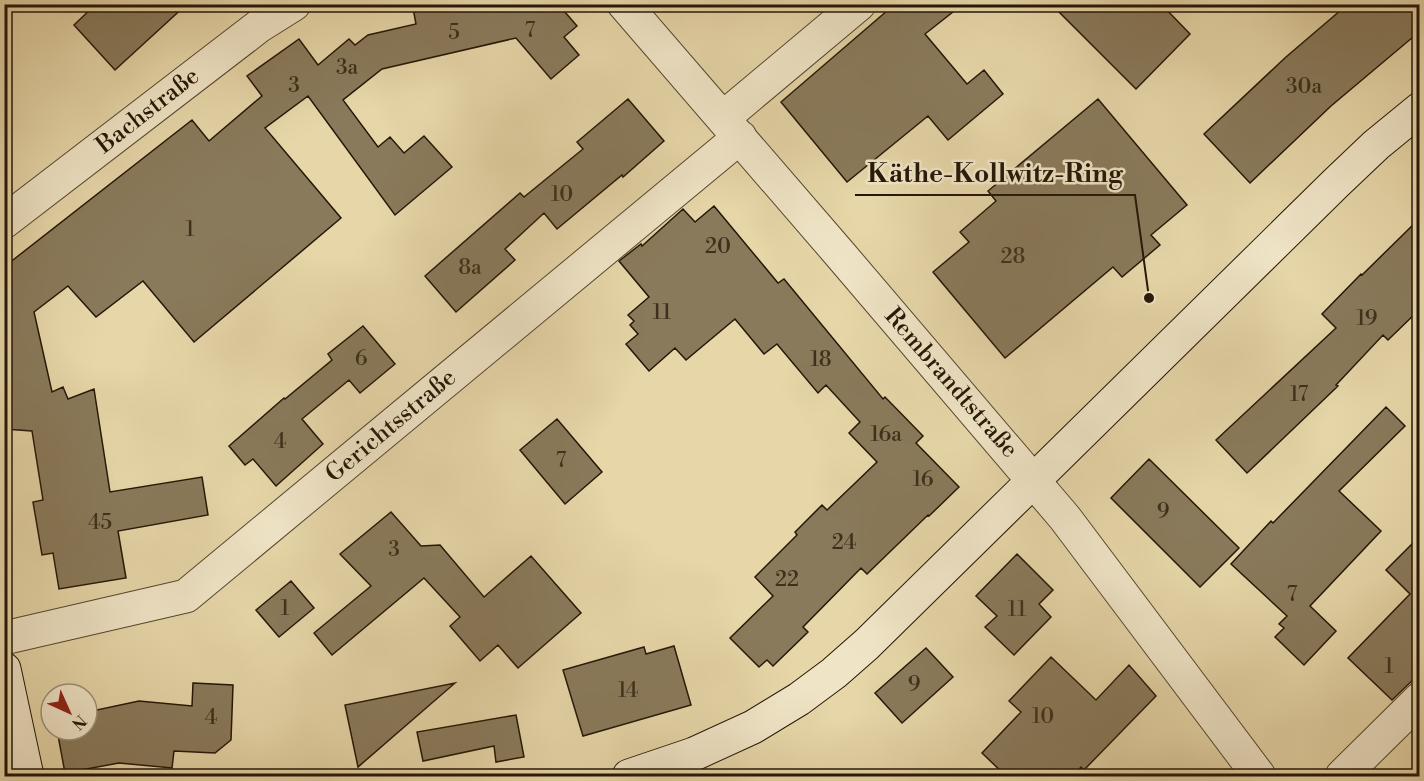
<svg xmlns="http://www.w3.org/2000/svg" width="1424" height="781" viewBox="0 0 1424 781" font-family="'Libre Bodoni',serif">
  <rect width="100%" height="100%" fill="#e6d6a8"/>
  <filter id="stains"><feTurbulence type="fractalNoise" baseFrequency=".00333" numOctaves="4"/><feColorMatrix values="0 0 0 0 .2 0 0 0 0 .09 0 0 0 0 .02 0 0 0 .5 -.17"/></filter>
  <radialGradient id="worn" r=".72"><stop offset=".6" stop-color="#630" stop-opacity="0"/><stop offset="1" stop-color="#630" stop-opacity=".3"/></radialGradient>
  <!-- building -->
  <path fill="#897a5b" stroke="#251707" stroke-width="1.5" d="M96,4h91l-72,66 -41,-45z
    M430,4h128l19,22 -13,11 15,18 -28,24 -35,-41 -134,31 -39,31 35,47 12,-10 14,16 20,-17 28,31 -57,48 -87,-119 -43,32 76,90 -147,124 -51,-61 -47,36 -28,-31 -34,26 18,80 11,-5 5,12 26,-10 16,103 92,-15 6,38 -90,16 8,47 -67,11 -6,-36 -11,2 -9,-53 10,-2 -11,-69 -28,-2v-162l188,-147 17,21 53,-45 -15,-20 52,-37 19,26 31,-26 6,6 13,-10 48,-11 -3,-16z
    M895,4h68l-38,30 42,50 17,-14 19,24 -55,46 -20,-24 -81,66 -66,-80z
    M1051,4h110l29,30 -54,55z
    M1348,4h71v28l-88,74 -81,77 -46,-49 82,-77z
    M628,99l36,42 -41,36 -1,-2 -65,54 -13,-16 -39,36 10,11 -59,52 -31,-36 95,-83 4,4 59,-48 -6,-7z
    M1098,99l89,106 -36,30 9,10 -38,32 -9,-10 -108,91 -72,-86 36,-30 -9,-10 36,-31 -8,-10z
    M714,206l64,77 6,-4 99,120 2,-2 38,39 -7,7 43,44 -30,29 -1,-1 -61,59 -6,-6 -58,59 5,5 -35,34 -6,-6 -8,7 -29,-29 43,-42 -18,-19 42,-42 -2,-3 27,-27 5,5 50,-48 -28,-29 11,-11 -34,-37 -8,8 -41,-49 -13,10 -29,-35 -49,41 -11,-12 -26,23 -23,-27 12,-10 -8,-9 4,-4 -6,-6 21,-18 -30,-36 22,-17 1,2 41,-37 12,13z
    M1419,219v91l-31,30 -5,-5 -47,50 2,1 -91,87 -31,-33 120,-112 -14,-14 39,-40 1,1z
    M363,326l32,38 -35,29 -11,-13 -47,39 21,25 -47,42 -23,-27 -8,6 -16,-19 55,-48 1,1 47,-39 -4,-6z
    M1386,407l19,19 -66,65 42,40 -71,75 26,25 -32,34 -29,-28 9,-9 -5,-4 8,-8 -56,-52 40,-43 2,2z
    M557,419l45,53 -37,32 -45,-54z
    M1149,459l90,89 -39,39 -89,-89z
    M391,512l30,34 19,-1 44,52 47,-41 50,57 -63,55 -20,-23 -18,16 -30,-35 10,-9 -36,-39 -92,77 -18,-22 57,-47 -31,-32z
    M1419,537v137l-27,26 -44,-42 62,-64 -24,-24z
    M1017,554l36,36 -14,14 12,13 -37,38 -29,-28 12,-11 -21,-20z
    M291,581l23,27 -35,29 -23,-27z
    M674,646l17,59 -108,31 -20,-66 81,-23 2,7z
    M926,648l27,29 -51,46 -27,-30z
    M1051,657l45,43 33,-35 27,31 -72,74 -3,-3 -9,10h-65l-25,-24 39,-41 -12,-11z
    M193,683l40,2 -2,55 -16,13 -41,-2 -2,17 -53,-5 -54,10 -8,-43h30v-18l52,-11 53,5z
    M455,683l-97,84 -13,-62z
    M516,715l8,42 -28,5 -2,-16 -71,15 -6,-29z"/>
  <g fill="none" stroke-linecap="round" stroke-linejoin="round">
    <defs>
      <path id="street" d="M624,4l215,249 226,265 194,258
        M723,118l136,-114
        M4,222l255,-196 35,-22
        M4,638l182,-42 554,-459
        M1342,776l78,-77"/>
      <path id="secondary" d="M4,669l23,107
        M629,776l65,-22 59,-27 46,-28 35,-26 33,-29 167,-164 302,-297 40,-38 44,-36"/>
    </defs>
    <!-- street casing -->
    <use href="#street" stroke="#55472f" stroke-width="35"/>
    <!-- secondary casing -->
    <use href="#secondary" stroke="#251707" stroke-width="35"/>
    <!-- street -->
    <use href="#street" stroke="#efe4c6" stroke-width="33"/>
    <!-- secondary -->
    <use href="#secondary" stroke="#efe4c6" stroke-width="33"/>
  </g>
  <g text-anchor="middle" dominant-baseline="central" stroke-width="5" stroke-linejoin="round" paint-order="stroke">
    <!-- number labels -->
    <g font-size="21" fill="#3e301c">
      <text x="530" y="31">7</text>
      <text x="454" y="33">5</text>
      <text x="347" y="68">3a</text>
      <text x="294" y="86">3</text>
      <text x="1304" y="87">30a</text>
      <text x="562" y="195">10</text>
      <text x="190" y="230">1</text>
      <text x="718" y="247">20</text>
      <text x="1013" y="257">28</text>
      <text x="470" y="268">8a</text>
      <text x="662" y="313">11</text>
      <text x="1367" y="319">19</text>
      <text x="361" y="359">6</text>
      <text x="821" y="360">18</text>
      <text x="1299" y="395">17</text>
      <text x="886" y="435">16a</text>
      <text x="280" y="442">4</text>
      <text x="561" y="461">7</text>
      <text x="923" y="480">16</text>
      <text x="1163" y="512">9</text>
      <text x="100" y="523">45</text>
      <text x="844" y="543">24</text>
      <text x="394" y="550">3</text>
      <text x="787" y="580">22</text>
      <text x="1292" y="595">7</text>
      <text x="285" y="609">1</text>
      <text x="1017" y="610">11</text>
      <text x="1389" y="667">1</text>
      <text x="914" y="685">9</text>
      <text x="628" y="691">14</text>
      <text x="1043" y="717">10</text>
      <text x="211" y="718">4</text>
    </g>
    <!-- street labels -->
    <g font-size="24" fill="#251707" stroke="#efe4c6">
      <text transform="translate(148 111) rotate(-38)">Bachstraße</text>
      <text transform="translate(951 383) rotate(49)">Rembrandtstraße</text>
      <text transform="translate(391 426) rotate(-40)">Gerichtsstraße</text>
    </g>
  </g>
  <!-- callouts -->
  <path fill="none" stroke="#251707" stroke-width="2" d="M1149 298L1135 195H855"/>
  <circle fill="#251707" stroke="#efe4c6" stroke-width="2" cx="1149" cy="298" r="6"/>
  <g font-size="26" text-anchor="middle" font-weight="bold" fill="#251707" stroke="#efe4c6" stroke-width="5" stroke-linejoin="round" paint-order="stroke">
    <text x="995" y="182">Käthe-Kollwitz-Ring</text>
  </g>
  <!-- margin -->
  <rect width="1424" height="781" fill="none" stroke="#e6d6a8" stroke-width="24"/>
  <rect x="6" y="6" width="1412" height="769" fill="none" stroke="#251707" stroke-width="3"/>
  <rect x="12" y="12" width="1400" height="757" fill="none" stroke="#251707" stroke-width="1.5"/>
  <!-- north arrow -->
  <g transform="translate(69 712) rotate(135)"><circle r="28" fill="#efe4c6" stroke="#9e927a" stroke-width="1.5"/>
  <path d="M0-4.5L10 22L0 15L-10 22Z" fill="#8f2418"/>
  <text y="-9" font-size="16" font-weight="bold" text-anchor="middle" fill="#251707">N</text>
  </g>
  <rect width="100%" height="100%" filter="url(#stains)"/>
  <rect width="100%" height="100%" fill="url(#worn)"/>
</svg>
